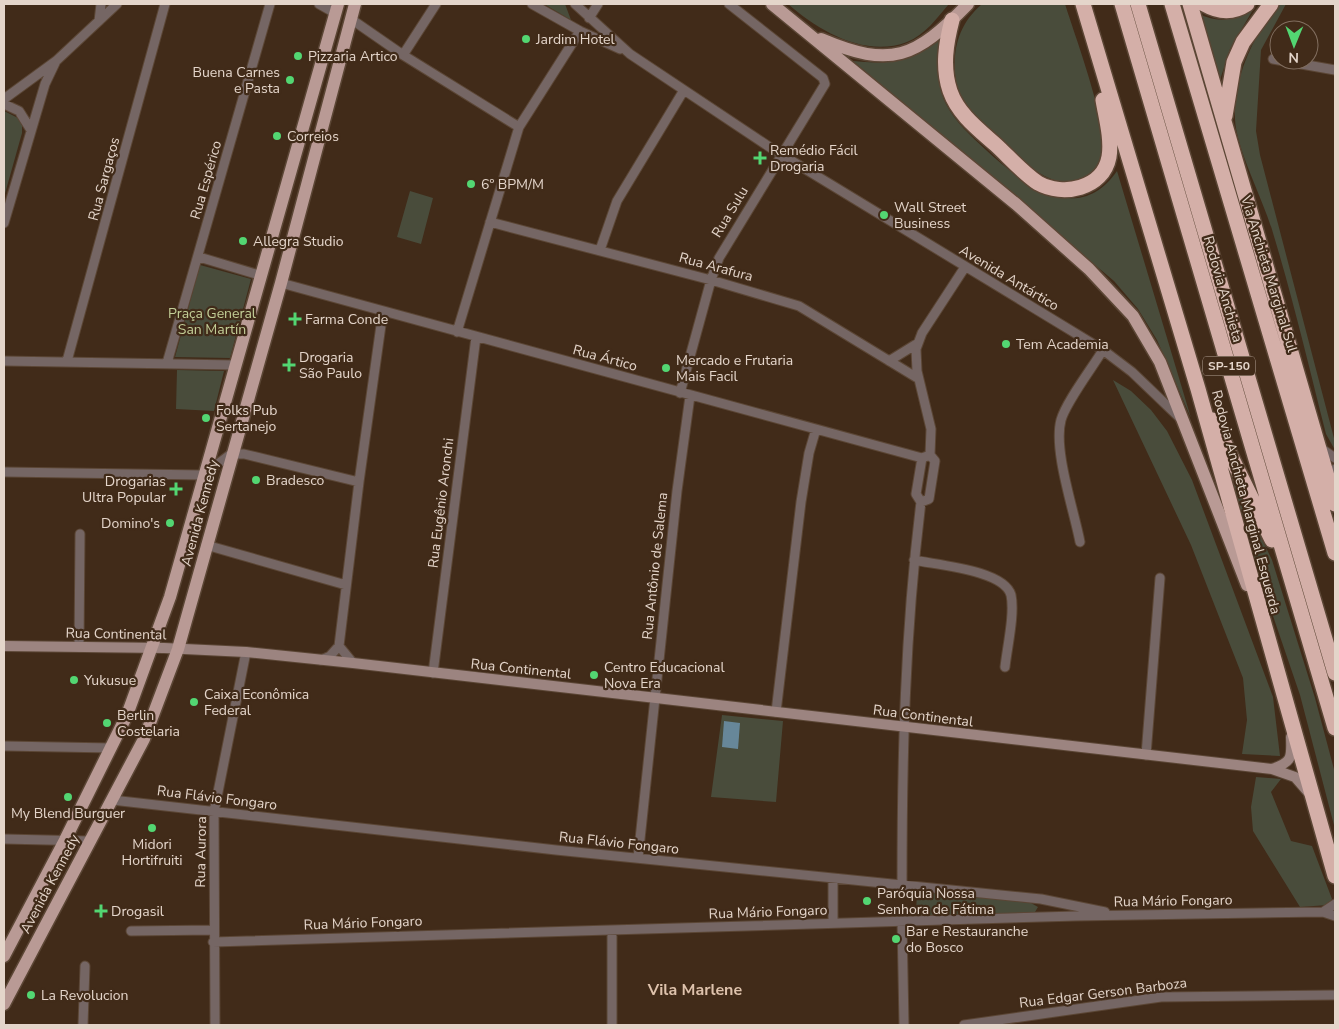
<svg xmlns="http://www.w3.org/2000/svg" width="1339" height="1029" viewBox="0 0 1339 1029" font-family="'Nunito Sans',sans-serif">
  <rect width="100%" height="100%" fill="#412b19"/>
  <!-- green -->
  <path fill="#494c3b" d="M544,4h21l6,16z
    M788,4h161c-12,14 -24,31 -42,38 -42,16 -88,-11 -119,-38z
    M982,4h83c10,32 46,128 38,157 -2,5 -8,11 -12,14 -32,24 -69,-14 -91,-34 -13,-13 -29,-25 -39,-41 -4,-7 -5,-18 -6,-26 -2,-28 5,-51 27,-70z
    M1277,4h9l-25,46 -5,81 4,24 75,287v8l-9,-16c-17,-67 -33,-135 -53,-201 -9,-32 -37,-84 -38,-114 -1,-45 18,-80 42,-115z
    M1254,8l-24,41 -10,31 -21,-66c21,10 36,6 55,-6z
    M939,36c-2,23 -3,47 7,68 9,18 25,32 40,46 36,33 92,78 131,21l74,247 -34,-78 -19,-31 -24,-28 -261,-220c36,4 61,1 86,-25z
    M4,111l14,7 4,6v9l-18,64z
    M410,191l23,7 -12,46 -24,-7z
    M200,265l51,14 -21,79 -55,-1z
    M177,370l47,1 -10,40 -38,-2z
    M1113,380l18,11 20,19 16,21 25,49 81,217 7,59 -38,-2 5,-34 -4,-42 -52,-133z
    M1230,473l42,87 43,138 20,75v56l-35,-134 -42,-123z
    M722,715l61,6 -7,81 -65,-5z
    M1256,777l25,2 -10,13 20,49 21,5 20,53 -4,6 -28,2 -47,-76 -2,-24z
    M917,890l114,13 7,4 -3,5 -5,1 -114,3z"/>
  <!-- water -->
  <path fill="#678799" d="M724,721l16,2 -2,26 -16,-2z"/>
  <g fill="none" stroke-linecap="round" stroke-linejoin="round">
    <defs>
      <path id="street" d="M319,4l16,9
        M532,4l48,27 40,18
        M575,4l55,50 144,96 329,200 29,22 48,46
        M589,18l9,-14
        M351,19l52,36 116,72
        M99,21l2,-17
        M403,55l33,-51
        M1273,59l62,11
        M4,99l52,-38 61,-57
        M4,104l15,7 12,19
        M490,222l221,58 88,26 120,73
        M4,223l41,-139 11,-23
        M600,250l17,-49 67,-111
        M199,257l60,18
        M281,283l641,175
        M457,332l62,-205 61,-96
        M4,361l231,4
        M67,361l98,-357
        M889,361l29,-18
        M167,363l103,-359
        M680,393l31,-113 8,-22 106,-174 -2,-6 -94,-74
        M1319,447l16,11
        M4,472l199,3 28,-21h13l115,28
        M1333,484l2,-15
        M921,502l8,-3 6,-38 -5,-6 1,-26 -14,-58 -1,-22 6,-16 43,-66
        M1080,542c-6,-32 -27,-92 -19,-122 5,-18 31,-52 42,-70
        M206,545l140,40
        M914,560c22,5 90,10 97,35 4,19 -4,53 -6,72
        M339,646l14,17
        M79,647l1,-113
        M321,660l9,-4 9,-10 20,-164 24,-171
        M433,673l43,-336
        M776,712l25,-210 8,-49 7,-24
        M4,746l108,2
        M1146,755l14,-177
        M112,800l444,50 485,49 64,13
        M4,839l86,2
        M638,858l39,-367 13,-95
        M833,879v44
        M902,885c0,-130 3,-254 19,-383l-5,-8 6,-36 8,-3
        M1323,912l12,-8
        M902,922l2,103
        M612,930v95
        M131,931l82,-1
        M213,942l863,-26 247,-4 12,4
        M83,1025l2,-59
        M215,1025l-1,-213 32,-160
        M964,1025l197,-28 174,-2"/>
      <path id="secondary" d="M4,646l160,2 82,4 107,11 919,106 23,8 13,15
        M1272,769c20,-7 20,-11 19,-32"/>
      <path id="primary" d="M772,4l244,200 73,65 44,47 27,46 87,223
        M821,39c71,30 94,19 147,-35
        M4,956l61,-116 62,-125 43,-118 168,-593
        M4,1004l140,-265 34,-90 103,-366 74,-279"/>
      <path id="highway" d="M1083,4l115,385 137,487
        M1122,4l213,724
        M1138,4l197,669
        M1172,4l163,549
        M1190,4l145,500
        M1204,4c14,8 28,10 43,0
        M952,20c-6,23 -10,47 -2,71 8,23 28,38 46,54 13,12 27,28 42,38 25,14 65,6 71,-26 3,-18 -3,-39 -6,-57
        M1225,116l9,-54 9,-20 28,-38
        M1213,420l59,120"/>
    </defs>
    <!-- street casing -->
    <use href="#street" stroke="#5b4635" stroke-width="11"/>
    <!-- secondary casing -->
    <use href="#secondary" stroke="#5b4635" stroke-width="12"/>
    <!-- primary casing -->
    <use href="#primary" stroke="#5b4635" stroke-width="15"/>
    <!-- highway casing -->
    <use href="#highway" stroke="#5b4635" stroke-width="18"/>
    <!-- street -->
    <use href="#street" stroke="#756664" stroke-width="9"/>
    <!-- secondary -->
    <use href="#secondary" stroke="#9c8480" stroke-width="10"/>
    <!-- primary -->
    <use href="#primary" stroke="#b99a95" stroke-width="12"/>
    <!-- highway -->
    <use href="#highway" stroke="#d4afa8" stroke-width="15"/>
  </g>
  <!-- markers -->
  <g fill="#53d672" stroke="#412b19" stroke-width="2">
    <circle cx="526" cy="39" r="5"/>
    <circle cx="298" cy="56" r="5"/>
    <circle cx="290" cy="80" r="5"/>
    <circle cx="277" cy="136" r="5"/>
    <path d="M757.5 150.5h5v5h5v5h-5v5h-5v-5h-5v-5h5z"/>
    <circle cx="471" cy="184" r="5"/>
    <circle cx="884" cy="215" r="5"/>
    <circle cx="243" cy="241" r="5"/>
    <path d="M292.5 311.5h5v5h5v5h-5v5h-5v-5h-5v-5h5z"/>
    <circle cx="1006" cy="344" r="5"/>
    <path d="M286.5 357.5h5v5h5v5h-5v5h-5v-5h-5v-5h5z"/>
    <circle cx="666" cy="368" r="5"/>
    <circle cx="206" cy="418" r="5"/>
    <circle cx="256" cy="480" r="5"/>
    <path d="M173.5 481.5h5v5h5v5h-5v5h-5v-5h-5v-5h5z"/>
    <circle cx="170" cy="523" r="5"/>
    <circle cx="594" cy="675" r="5"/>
    <circle cx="74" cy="680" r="5"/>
    <circle cx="194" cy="702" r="5"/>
    <circle cx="107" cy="723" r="5"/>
    <circle cx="68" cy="797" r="5"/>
    <circle cx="152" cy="828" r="5"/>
    <circle cx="867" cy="901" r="5"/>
    <path d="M98.5 903.5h5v5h5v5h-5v5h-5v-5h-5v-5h5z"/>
    <circle cx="896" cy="939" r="5"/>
    <circle cx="31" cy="995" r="5"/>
  </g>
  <g text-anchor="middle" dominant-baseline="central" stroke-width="4.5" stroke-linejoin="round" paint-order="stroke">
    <!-- shield labels -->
    <rect fill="#412b19" stroke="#b3a295" stroke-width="1" x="1203" y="356.5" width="52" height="19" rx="4"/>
    <g font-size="12" font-weight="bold" fill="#e4d5ca">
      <text x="1229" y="366">SP-150</text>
    </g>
    <!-- poi labels -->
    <g font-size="14" fill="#e4d5ca" stroke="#412b19" text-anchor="start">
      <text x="536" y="39">Jardim Hotel</text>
      <text x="308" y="56">Pizzaria Artico</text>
      <text x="280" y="72" text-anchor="end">Buena Carnes<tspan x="280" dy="16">e Pasta</tspan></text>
      <text x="287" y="136">Correios</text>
      <text x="770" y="150">Remédio Fácil<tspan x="770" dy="16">Drogaria</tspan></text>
      <text x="481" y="184">6º BPM/M</text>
      <text x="894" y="207">Wall Street<tspan x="894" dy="16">Business</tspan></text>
      <text x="253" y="241">Allegra Studio</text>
      <text x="305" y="319">Farma Conde</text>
      <text x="1016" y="344">Tem Academia</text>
      <text x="299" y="357">Drogaria<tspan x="299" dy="16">São Paulo</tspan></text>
      <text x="676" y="360">Mercado e Frutaria<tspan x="676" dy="16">Mais Facil</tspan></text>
      <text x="216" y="410">Folks Pub<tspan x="216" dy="16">Sertanejo</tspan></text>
      <text x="266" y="480">Bradesco</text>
      <text x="166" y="481" text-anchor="end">Drogarias<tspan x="166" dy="16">Ultra Popular</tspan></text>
      <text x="160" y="523" text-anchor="end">Domino's</text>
      <text x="604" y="667">Centro Educacional<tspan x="604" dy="16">Nova Era</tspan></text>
      <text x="84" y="680">Yukusue</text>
      <text x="204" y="694">Caixa Econômica<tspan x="204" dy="16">Federal</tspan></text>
      <text x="117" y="715">Berlin<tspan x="117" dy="16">Costelaria</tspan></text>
      <text x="68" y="813" text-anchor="middle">My Blend Burguer</text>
      <text x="152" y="844" text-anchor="middle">Midori<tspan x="152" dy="16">Hortifruiti</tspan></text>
      <text x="877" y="893">Paróquia Nossa<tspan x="877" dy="16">Senhora de Fátima</tspan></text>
      <text x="111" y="911">Drogasil</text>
      <text x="906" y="931">Bar e Restauranche<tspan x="906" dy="16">do Bosco</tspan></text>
      <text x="41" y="995">La Revolucion</text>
    </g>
    <!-- street labels -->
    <g font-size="14" fill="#e4d5ca" stroke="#412b19">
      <text transform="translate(104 179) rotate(-75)">Rua Sargaços</text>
      <text transform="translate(206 180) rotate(-74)">Rua Espérico</text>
      <text transform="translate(730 212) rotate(-59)">Rua Sulu</text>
      <text transform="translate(716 267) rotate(15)">Rua Arafura</text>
      <text transform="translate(1269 274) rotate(73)">Via Anchieta Marginal Sul</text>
      <text transform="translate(1009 278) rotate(31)">Avenida Antártico</text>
      <text transform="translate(1223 289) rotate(74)">Rodovia Anchieta</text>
      <text transform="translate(605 358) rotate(15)">Rua Ártico</text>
      <text transform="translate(1246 502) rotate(75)">Rodovia Anchieta Marginal Esquerda</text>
      <text transform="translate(441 503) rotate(-83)">Rua Eugênio Aronchi</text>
      <text transform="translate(200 513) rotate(-75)">Avenida Kennedy</text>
      <text transform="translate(655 566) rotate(-84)">Rua Antônio de Salema</text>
      <text transform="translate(116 634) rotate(1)">Rua Continental</text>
      <text transform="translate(521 669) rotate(6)">Rua Continental</text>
      <text transform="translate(923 716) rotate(7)">Rua Continental</text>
      <text transform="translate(217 798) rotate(7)">Rua Flávio Fongaro</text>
      <text transform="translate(619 843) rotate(6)">Rua Flávio Fongaro</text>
      <text transform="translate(201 852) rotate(-89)">Rua Aurora</text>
      <text transform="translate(50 884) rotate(-62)">Avenida Kennedy</text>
      <text transform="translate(1173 901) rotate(-1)">Rua Mário Fongaro</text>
      <text transform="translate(768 912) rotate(-2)">Rua Mário Fongaro</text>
      <text transform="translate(363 923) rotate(-2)">Rua Mário Fongaro</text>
      <text transform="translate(1103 993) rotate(-7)">Rua Edgar Gerson Barboza</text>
    </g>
    <!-- park labels -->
    <g font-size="14" fill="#c3ce97" stroke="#412b19">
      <text x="212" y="313">Praça General<tspan x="212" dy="16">San Martín</tspan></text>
    </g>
    <!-- quarter labels -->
    <g font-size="16" font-weight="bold" fill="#dec2ac" stroke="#412b19">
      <text x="695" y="990">Vila Marlene</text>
    </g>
  </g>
  <!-- border -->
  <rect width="1339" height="1029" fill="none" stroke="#e4d5ca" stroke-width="10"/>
  <!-- north arrow -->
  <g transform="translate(1294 45) rotate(181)"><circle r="24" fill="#412b19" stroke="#826f60"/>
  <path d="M0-4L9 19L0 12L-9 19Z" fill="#53d672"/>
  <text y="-8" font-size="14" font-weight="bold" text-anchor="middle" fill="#e4d5ca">N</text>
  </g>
</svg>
